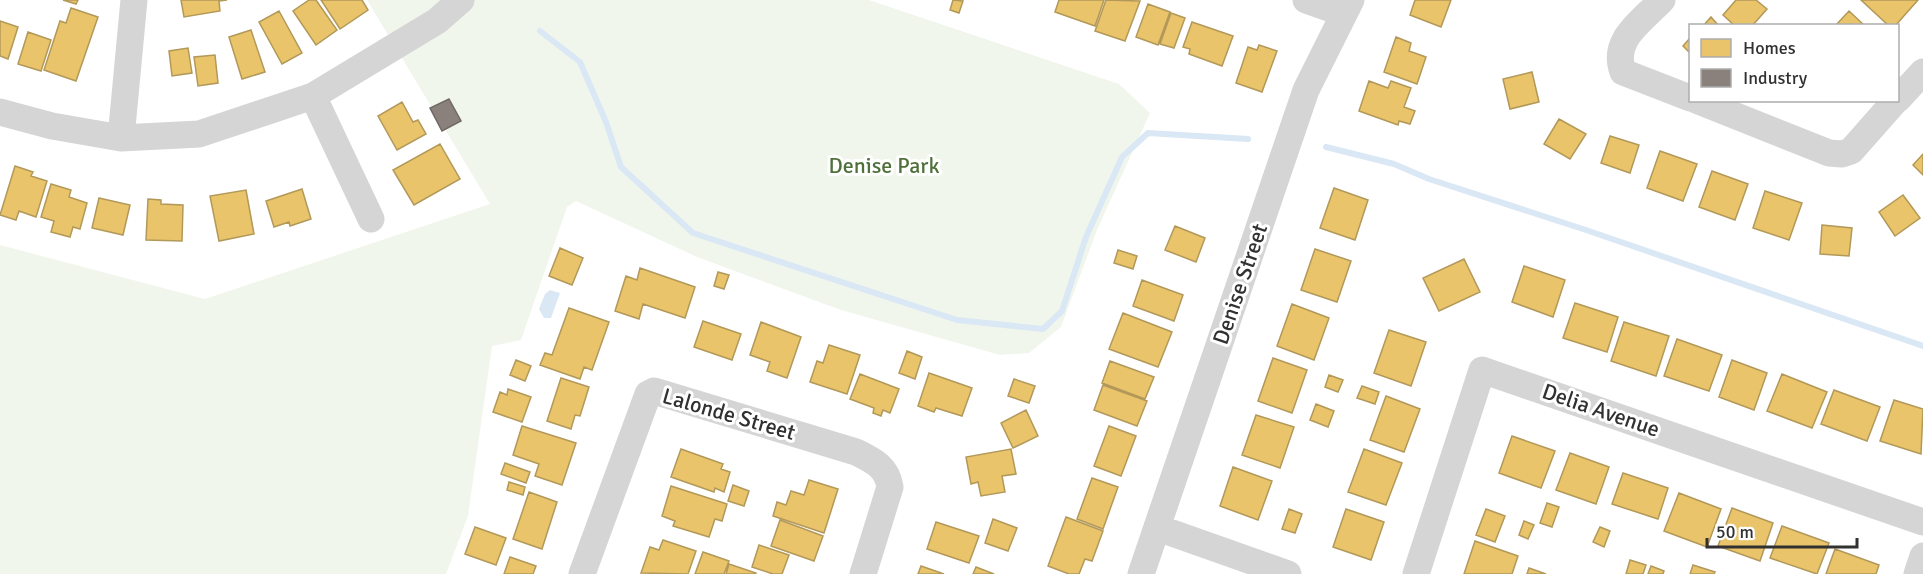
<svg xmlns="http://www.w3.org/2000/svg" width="1923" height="574" viewBox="0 0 1923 574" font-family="Signika,sans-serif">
  <rect width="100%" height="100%" fill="#fff"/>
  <!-- green -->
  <path fill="#f1f6ed" d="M367,0h502l250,84 31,29 -53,117 -36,97 -32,26 -29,2 -159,-45 -144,-53 -121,-56 -9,6 -46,133 -29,6 -24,170 -22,58h-446v-329l205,54 285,-95z"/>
  <!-- water -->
  <path fill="#dae7f4" d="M550,290l10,3 -9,25h-7l-5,-9 6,-15z"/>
  <!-- homes -->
  <path fill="#e9c46a" stroke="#b29859" stroke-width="1.5" d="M63,0h15l-2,4z
    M181,0h46l-8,1 1,10 -36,6z
    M309,0h7l21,30 -21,15 -23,-34z
    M321,0h41l6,10 -28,19z
    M953,0l10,1 -4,12 -9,-3z
    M1059,0h45l-9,26 -40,-14z
    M1106,0l34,1 -15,40 -30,-10z
    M1415,0h36l-10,27 -31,-12z
    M1736,0h20l11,9 -15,17h-17l-12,-11z
    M1861,0h57l-23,26h-6z
    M1148,4l22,8 -12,33 -22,-8z
    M71,8l27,9 -22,64 -32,-11 16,-49 6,2z
    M279,11l23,42 -20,11 -23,-42z
    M1849,11l16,15h-30z
    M1171,13l14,5 -11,30 -14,-4z
    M1711,17l8,9h-16z
    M0,21l18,6 -10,32 -8,-3z
    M1192,22l41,14 -11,30 -33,-12 1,-5 -7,-2z
    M251,30l14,42 -23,7 -13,-42z
    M28,32l23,8 -10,31 -23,-7z
    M1396,37l15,6 -2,8 17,6 -9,27 -33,-12z
    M1690,38v15l-7,-7z
    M1259,45l18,6 -15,41 -26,-9 12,-36 9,3z
    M188,48l4,25 -20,3 -3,-25z
    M215,55l3,28 -20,3 -4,-29z
    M1532,72l7,30 -29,7 -7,-30z
    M1369,81l19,7 3,-7 20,7 -7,19 11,4 -5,13 -11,-3 -1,4 -39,-14z
    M402,102l11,20 5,-2 8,14 -29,16 -19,-34z
    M1559,119l27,15 -16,25 -26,-15z
    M1610,136l29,9 -9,28 -29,-10z
    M440,144l20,35 -46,26 -21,-35z
    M1660,151l37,13 -14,37 -36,-13z
    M1923,154v21l-10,-10z
    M15,166l18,6 -2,4 16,5 -11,36 -17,-6 -3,9 -16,-5z
    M1712,171l36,13 -13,36 -36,-13z
    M51,184l20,6 -2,7 18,6 -7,26 -7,-2 -3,10 -19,-5 3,-11 -13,-4z
    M1334,188l34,12 -13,40 -35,-12z
    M302,189l9,30 -21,7 -1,-4 -15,5 -8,-26z
    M246,190l8,44 -35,7 -9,-45z
    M1765,191l37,12 -13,37 -36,-12z
    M1903,195l17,23 -25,18 -16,-24z
    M99,198l31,7 -7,30 -31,-7z
    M148,199l13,1v4l22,1 -1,36 -36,-1z
    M1822,225l30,3 -3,28 -29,-2z
    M1175,226l30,12 -9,24 -31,-12z
    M560,248l23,10 -11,27 -23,-9z
    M1315,249l36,12 -14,41 -36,-12z
    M1118,250l19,6 -4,13 -19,-6z
    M1464,259l16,33 -41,19 -16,-33z
    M1524,266l41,14 -12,37 -41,-15z
    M640,268l55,19 -10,31 -42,-14 -4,15 -24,-8 11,-35 11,4z
    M718,272l11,3 -5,14 -10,-3z
    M1142,280l41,15 -9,26 -41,-15z
    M1575,303l43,14 -11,35 -44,-14z
    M1292,304l37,14 -15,42 -37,-14z
    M569,308l40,14 -17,48 -8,-3 -4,12 -40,-14 5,-12 7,2z
    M1123,313l49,19 -14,35 -49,-18z
    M703,321l38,13 -9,26 -38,-13z
    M761,322l40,15 -14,41 -20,-7 3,-9 -20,-7z
    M1624,322l45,14 -13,40 -45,-15z
    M1389,330l37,12 -15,44 -37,-13z
    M1677,339l45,16 -13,36 -45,-15z
    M829,345l31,10 -13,39 -37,-12 7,-21 6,2z
    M907,351l15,6 -7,22 -16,-6z
    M1273,358l34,12 -15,43 -34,-12z
    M516,360l15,6 -6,15 -15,-6z
    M1732,360l35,13 -13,37 -35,-13z
    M1110,361l44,16 -9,22 -43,-16z
    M929,373l43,15 -10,28 -26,-8 -2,4 -16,-6z
    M860,374l39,15 -9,24 -7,-3 -2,6 -8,-3 1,-5 -24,-9z
    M1782,374l45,18 -15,36 -45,-17z
    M1329,375l14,5 -5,12 -13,-5z
    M561,378l28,9 -9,29 -5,-1 -4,14 -24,-8z
    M1014,379l21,7 -6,17 -21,-7z
    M1103,385l44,16 -10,25 -43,-16z
    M1362,386l17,6 -4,12 -18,-6z
    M508,389l23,8 -9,25 -29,-10 7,-20 7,3z
    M1834,390l46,17 -13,34 -46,-17z
    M1386,396l34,13 -16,43 -34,-12z
    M1894,400l29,9 -2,45 -41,-13z
    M1316,404l18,7 -6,16 -18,-7z
    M1026,410l12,26 -25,12 -12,-25z
    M1256,415l38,12 -14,41 -38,-13z
    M522,426l54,17 -14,42 -27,-9 4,-12 -26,-9z
    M1109,426l27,10 -15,40 -27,-10z
    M1512,436l43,15 -14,37 -42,-15z
    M681,449l42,15 -2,5 9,3 -6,20 -9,-4 -1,4 -43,-15z
    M1011,449l5,25 -14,2 3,16 -24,4 -3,-14 -7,2 -5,-27z
    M1364,449l38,14 -16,42 -38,-13z
    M1570,453l39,14 -13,37 -40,-14z
    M505,463l25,9 -4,11 -25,-9z
    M1233,467l39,14 -14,39 -38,-14z
    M1623,473l45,15 -10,31 -46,-15z
    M1092,478l26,9 -15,42 -26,-10z
    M809,480l29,9 -14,44 -51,-17 4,-14 9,3 5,-14 13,4z
    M509,482l16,5 -2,8 -16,-5z
    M733,485l16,6 -5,15 -16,-5z
    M671,486l56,18 -5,17 -7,-2 -6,18 -36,-11 2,-5 -13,-5z
    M529,492l28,10 -15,47 -29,-10z
    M1679,493l42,16 -14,38 -43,-16z
    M1547,503l12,4 -7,20 -12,-4z
    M1732,508l41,15 -13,38 -42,-15z
    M1289,509l13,5 -7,19 -13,-4z
    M1346,509l38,13 -13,38 -38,-13z
    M1486,509l19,7 -10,26 -19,-7z
    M1066,517l37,14 -11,30 -7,-2 -6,15h-10l-21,-8z
    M993,519l24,9 -9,23 -23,-8z
    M780,520l43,16 -9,25 -43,-15z
    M1524,521l10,4 -6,14 -9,-4z
    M936,522l43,14 -10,27 -42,-14z
    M1782,526l47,17 -12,31 -47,-16z
    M475,527l31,11 -10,27 -31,-11z
    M1600,527l10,4 -6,16 -11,-5z
    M663,540l33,11 -8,23 -47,-1 9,-26 9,3z
    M1475,541l43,15 -6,18h-48z
    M759,545l30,10 -7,19h-9l-21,-7z
    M1835,549l44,16 -3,9h-50z
    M703,552l26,9 -5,13h-29z
    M510,557l26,9 -3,8h-29z
    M1630,560l16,5 -3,9h-17z
    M729,564l27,9 -1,1h-29z
    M1693,565l22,7 -1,2h-24z
    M921,566l23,8h-26z
    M1651,566l13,5 -1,3h-15z
    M976,567l18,7h-21z
    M1529,568l17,6h-19z"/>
  <!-- industry -->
  <path fill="#8a817c" stroke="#6f6966" stroke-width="1.5" d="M449,99l12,22 -19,10 -12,-23z"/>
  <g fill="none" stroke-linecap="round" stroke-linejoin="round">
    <!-- stream -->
    <path stroke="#dae7f4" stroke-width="6" d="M540,31l40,31 26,60 15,45 72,66 264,87 86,9 19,-18 24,-74 36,-80 26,-24 100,6
      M1326,147l68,17 35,15 157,51 337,116"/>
    <!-- minor -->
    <path stroke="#d5d5d5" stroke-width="27" d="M1306,0l37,13
      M1662,0c-21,22 -51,40 -39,72l67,26
      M313,96l58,123
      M1898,99l25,-27
      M1696,100l133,53 13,1 9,-3 45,-51
      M0,112l52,14 69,12 78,-4 114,-38 124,-75 24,-21
      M121,138l13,-138
      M1158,528l130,46
      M582,574l66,-180 6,-3 202,61c18,9 31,15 34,35l-27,87
      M1141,574l165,-484 45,-90
      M1416,574l66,-204 441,152
      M1917,574l6,-18"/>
  </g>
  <g text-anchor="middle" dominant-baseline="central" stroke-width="6" stroke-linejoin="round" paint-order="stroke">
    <!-- park labels -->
    <g font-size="22" fill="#4f703b" stroke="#fff">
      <text x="884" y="165">Denise Park</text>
    </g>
    <!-- street labels -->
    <g font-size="22" fill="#313131" stroke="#fff">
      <text transform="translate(1240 284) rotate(-71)">Denise Street</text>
      <text transform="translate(1601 410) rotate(19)">Delia Avenue</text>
      <text transform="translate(729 414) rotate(16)">Lalonde Street</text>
    </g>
  </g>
  <!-- legend -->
  <rect x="1689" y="24" width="210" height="78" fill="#ffffff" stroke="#adadad" stroke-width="1.5"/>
  <rect x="1701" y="39" width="30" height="18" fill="#e9c46a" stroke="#adadad" stroke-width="1.5"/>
  <text x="1743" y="54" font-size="18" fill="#313131">Homes</text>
  <rect x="1701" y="69" width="30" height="18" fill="#8a817c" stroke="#adadad" stroke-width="1.5"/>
  <text x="1743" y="84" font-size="18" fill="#313131">Industry</text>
  <!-- scale -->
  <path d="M1707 538v9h150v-9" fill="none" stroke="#313131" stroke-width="3"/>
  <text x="1716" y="538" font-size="18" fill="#313131" stroke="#ffffff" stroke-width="4.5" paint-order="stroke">50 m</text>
</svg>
